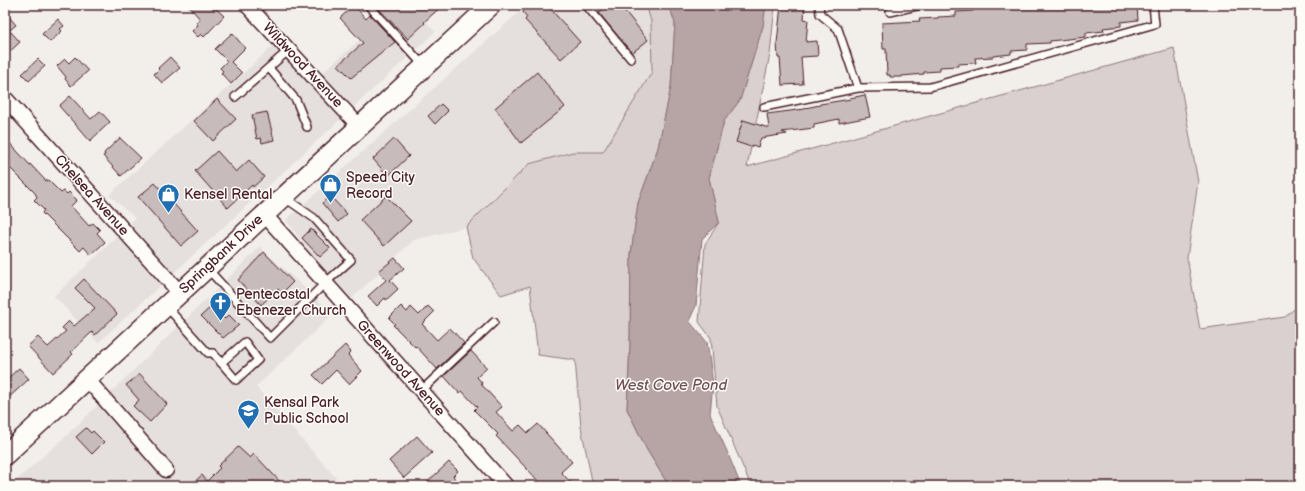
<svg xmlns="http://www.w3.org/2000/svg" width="1305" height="491" viewBox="0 0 1305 491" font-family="'Balsamiq Sans',sans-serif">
  <rect width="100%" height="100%" fill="#f2efeb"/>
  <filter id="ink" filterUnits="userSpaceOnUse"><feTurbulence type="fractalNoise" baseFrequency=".025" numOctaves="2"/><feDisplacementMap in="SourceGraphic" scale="8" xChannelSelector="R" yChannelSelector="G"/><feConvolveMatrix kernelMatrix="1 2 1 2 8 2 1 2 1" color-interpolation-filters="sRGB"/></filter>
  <g filter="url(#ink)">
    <!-- built -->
    <path fill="#e5dfdd" d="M359,5h53l23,27 -337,311 -44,-47 67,-63 14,-15 -26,-23 164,-149 36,37 15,-12 53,-46z
      M527,5h119l5,16 1,51 -49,80h-30l-44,12 -63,63 -52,13 -66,62 -62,-82z
      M260,247l73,67 -77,73 87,99h-333l55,-49z"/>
    <!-- green -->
    <path fill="#d9d0cf" stroke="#92787d" d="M646,5h23l6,18 -4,64 -13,61 -20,55 -7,51 -1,91 -3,64 20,41 22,36h-76l-12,-59 -6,-67 -37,-5 -8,-69 -29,9 -28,-37 -7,-31 63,-63 44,-12h30l49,-80 -1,-51z
      M775,6l-5,48 -23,113 427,-119 24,134 -11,76 13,71 85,-12 15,-13v182h-549l-34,-80 -6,-68 -12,-16 6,-78 14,-22 -10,-44 15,-57 16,-21 23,-74 1,-16z"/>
    <!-- water -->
    <path fill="#b7a5a6" stroke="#8b6f75" d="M669,5h97l-3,21 -23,74 -16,21 -15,57 10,44 -17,17 -6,67 -7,15 18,21 6,42 -3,30 16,35 15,37h-72l-22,-36 -20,-41 3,-64 1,-91 7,-51 20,-55 13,-61 4,-64z"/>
    <!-- building -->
    <path fill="#c8bbbb" stroke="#4a1f2b" d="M188,5h24l12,11 -20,21 -3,-3 -3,3 -6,-6 6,-6 -2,-2 4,-4z
      M354,5l12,14 4,-4 25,27 -44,36 -13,-13 25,-22 -23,-25z
      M376,5h67l-19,17 1,1 -17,16 -32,-33z
      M530,5h17l33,37 -19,17 -36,-39 2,-3 -4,-5z
      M608,5h12l28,35 -16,13 -33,-40z
      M781,5h24l-1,14 4,1 -2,22 11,-1 1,15 -17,1 2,27 -21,1 -2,-27h-2l-1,-15z
      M991,5h85v3l32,-3h29l1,15 -17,2v4l-18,2 1,3 -18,2v4l-36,4v2l-23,1v6l-16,1v3l-18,2v1l-18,1 1,5 -18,1v2l-18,1v4l-16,1v2l-22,2v1h-12v-2h-3l-1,-26h-3l-1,-26 38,-2 -1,-2 19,-1v-1l18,-1v-4l17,-1v-4z
      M5,12l11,13 -11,9z
      M58,19l6,7 -4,3 2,2 -12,11 -8,-8z
      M11,32l9,10 -15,14v-19z
      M232,33l13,15 -14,14 11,11 -11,11 -10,-11 2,-2 -3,-3 7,-7 -12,-12z
      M75,57l13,14 -17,15 -6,-7 1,-2 -9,-11 8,-7 4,4z
      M170,57l10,11 -18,15 -8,-9 5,-5 -1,-1z
      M38,59l7,7 -16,15 -7,-7z
      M537,72l28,35 -44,36 -26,-35z
      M865,95l5,22 -31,6v-4l-25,5v4l-32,4 5,2 -26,4 -3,9 -6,-2 -1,2 -15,-5 7,-22 26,8 -2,-14 38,-5v-1l15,-3v-1l31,-5 -1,-1z
      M70,96l21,23 9,-8 10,11 -20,19 -31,-35z
      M217,99l19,20 -23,22 -19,-20z
      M441,104l7,7 -13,13 -7,-8z
      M267,112l7,28 -12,3 -1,-5 -4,1 -5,-24z
      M5,138l25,27v-1l16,17 2,-1 13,13 3,-2 3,3 2,-2 8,8 -6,6 18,20 4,-3 7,7 -3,3 8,9 -14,13 -7,-8 -4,4 -38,-38 2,-3 -10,-10 3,-3 -2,-4 -25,-25 -5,5z
      M120,138l21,20 -20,18 -18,-20 2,-1 -1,-2z
      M394,139l15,17 -21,20 -15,-17z
      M217,151l19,21 13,-12 15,17 -11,10 -1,-2 -24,23 -33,-37z
      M155,183l43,48 -17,15 -43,-49z
      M330,196l17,18 -9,8 -16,-19z
      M386,196l25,25 -27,25 -24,-26z
      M311,229l19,19 -10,9 -18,-19z
      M264,252l29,30 -11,11 -4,-4 -17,16 -23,-25z
      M395,258l9,10 -14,12 8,9 -12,11 -1,-2 -8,8 -9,-10 18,-16 -7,-9z
      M84,279l33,35 -22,21 -3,-3 -21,20 2,2 -20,19 -25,-27 10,-9 10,10 18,-16 -4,-3 7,-7 5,5 21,-18 -20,-20z
      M212,306l13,13 4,-4 10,10 -16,13 -22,-22z
      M401,306l6,6 4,-5 8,8 9,-9 6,6 -12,12 15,16 13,-12 14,15 -27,26 -21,-23 -1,1 -22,-22 2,-1 -6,-6z
      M345,345l6,7 -3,3 14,16 -13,13 -13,-14 -14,14 -9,-9z
      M471,351l16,17 -10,9 5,6 -1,1 21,23 -6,5 17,19 7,-6 8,8 10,-9 34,38 -11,10 13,14h-31l-47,-50 2,-2 -24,-24 3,-3 -15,-16 -3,2 -15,-17z
      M19,368l10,11 -24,22v-23h3z
      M140,374l27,30 -17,18 -17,-16 6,-6 -13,-15z
      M86,428l5,5 2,-2 11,11 -12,12 -16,-17z
      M417,436l15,17 -28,25 -15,-17z
      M238,447l12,11 4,-4 30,32h-94l12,-11 5,6 13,-13 -2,-2z
      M449,462l9,9 -5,5 9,10h-39z"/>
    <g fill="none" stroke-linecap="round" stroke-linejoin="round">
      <defs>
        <path id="lane" d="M368,5l55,60
          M586,5l45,54
          M819,5l1,9 18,15 20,59
          M890,12l31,-7
          M269,68l27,32 11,27
          M235,97l54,-47
          M764,107l94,-19 72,-1 225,-63 -2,-19
          M207,268l63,70 55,-55 26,-23 -37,-42 -29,-20
          M166,306l42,47h5l23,27 22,-20 -13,-18 -24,21
          M421,391l73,-69"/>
        <path id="street" d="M247,5l112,121
          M5,98l175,195
          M264,214l242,272
          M87,379l79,91"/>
        <path id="secondary" d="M5,455l486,-450"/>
      </defs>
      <!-- lane casing -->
      <use href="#lane" stroke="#4a1f2b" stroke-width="10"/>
      <!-- street casing -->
      <use href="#street" stroke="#4a1f2b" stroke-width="17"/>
      <!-- secondary casing -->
      <use href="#secondary" stroke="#4a1f2b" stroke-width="22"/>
      <!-- lane -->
      <use href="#lane" stroke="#fdfcf7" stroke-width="7"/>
      <!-- street -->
      <use href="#street" stroke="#fdfcf7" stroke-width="14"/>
      <!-- secondary -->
      <use href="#secondary" stroke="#fdfcf7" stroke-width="19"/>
    </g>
  </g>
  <!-- icons -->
  <defs>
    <symbol id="shop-pin" viewBox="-11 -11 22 30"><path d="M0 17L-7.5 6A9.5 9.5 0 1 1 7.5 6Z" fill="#1f6fb2" stroke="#fdfcf7"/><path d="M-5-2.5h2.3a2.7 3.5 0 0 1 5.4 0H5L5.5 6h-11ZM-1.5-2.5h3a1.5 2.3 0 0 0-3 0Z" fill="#fff"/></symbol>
    <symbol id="church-pin" viewBox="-11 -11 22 30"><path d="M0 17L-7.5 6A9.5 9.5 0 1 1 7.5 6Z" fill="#1f6fb2" stroke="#fdfcf7"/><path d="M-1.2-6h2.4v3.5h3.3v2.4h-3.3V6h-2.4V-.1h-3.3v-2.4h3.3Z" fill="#fff"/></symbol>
    <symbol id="school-pin" viewBox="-11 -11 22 30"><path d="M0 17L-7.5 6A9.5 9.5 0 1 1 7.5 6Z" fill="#1f6fb2" stroke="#fdfcf7"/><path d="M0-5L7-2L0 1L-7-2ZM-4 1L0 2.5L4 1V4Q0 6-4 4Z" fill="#fff"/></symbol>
  </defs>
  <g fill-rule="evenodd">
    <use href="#shop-pin" x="318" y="172" width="25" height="34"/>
    <use href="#shop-pin" x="156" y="182" width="25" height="34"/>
    <use href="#church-pin" x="208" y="290" width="25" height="34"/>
    <use href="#school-pin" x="236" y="398" width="25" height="34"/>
  </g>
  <g text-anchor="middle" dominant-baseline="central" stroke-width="3" stroke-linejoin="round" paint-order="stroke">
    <!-- street labels -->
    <g font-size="14" fill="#4a1f2b" stroke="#fdfcf7">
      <text transform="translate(303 65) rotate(47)">Wildwood Avenue</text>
      <text transform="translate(92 195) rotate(48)">Chelsea Avenue</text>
      <text transform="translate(221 254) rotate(-43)">Springbank Drive</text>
      <text transform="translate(401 368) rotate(48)">Greenwood Avenue</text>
    </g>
    <!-- poi labels -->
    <g font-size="14" fill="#4a1f2b" stroke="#fdfcf7" text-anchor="start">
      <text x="346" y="177">Speed City<tspan x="346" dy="16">Record</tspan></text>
      <text x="184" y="194">Kensel Rental</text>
      <text x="236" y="294">Pentecostal<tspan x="236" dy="16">Ebenezer Church</tspan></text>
      <text x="264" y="402">Kensal Park<tspan x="264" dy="16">Public School</tspan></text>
    </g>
    <!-- water labels -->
    <g font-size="15" font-style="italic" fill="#704e56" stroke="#fdfcf7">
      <text x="671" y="385">West Cove Pond</text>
    </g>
  </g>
  <!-- margin -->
  <rect width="1305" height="491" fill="none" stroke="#fdfcf7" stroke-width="20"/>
  <rect x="10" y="10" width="1285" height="471" fill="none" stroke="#4a1f2b" stroke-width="1.5" filter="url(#ink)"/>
</svg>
